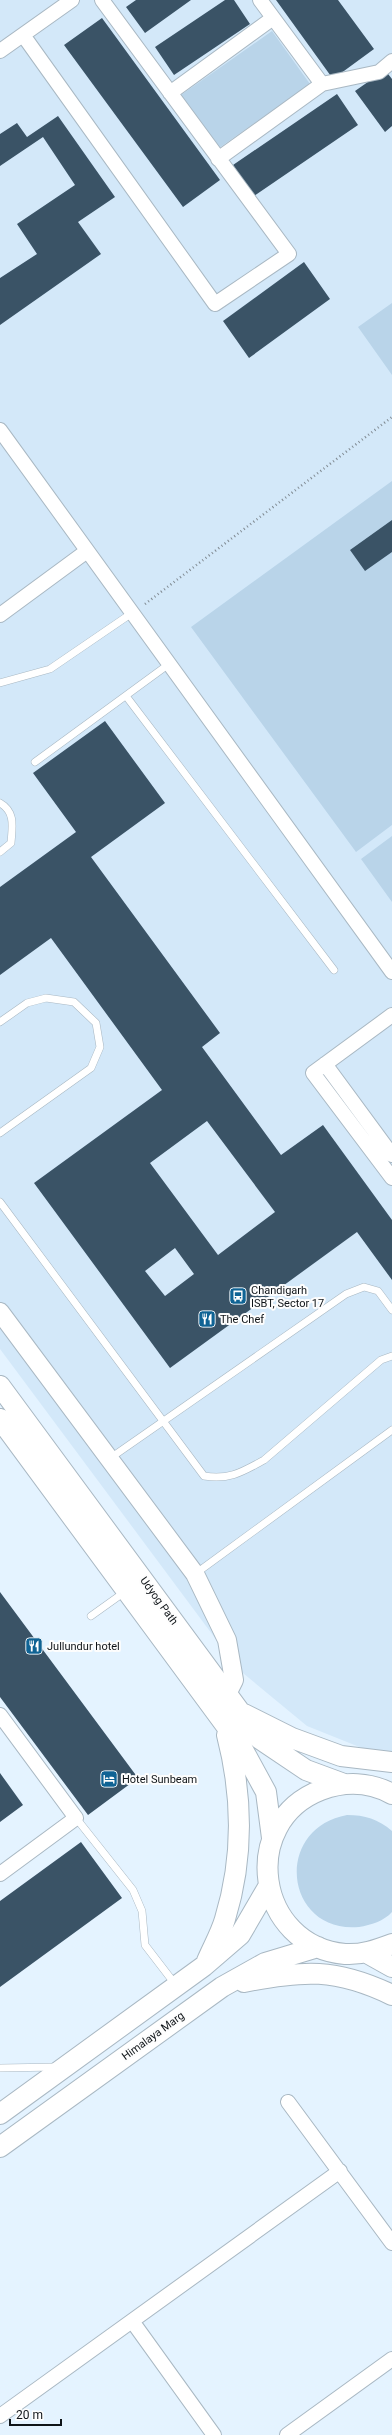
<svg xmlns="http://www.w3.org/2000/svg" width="392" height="2435" viewBox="0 0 392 2435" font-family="Roboto,sans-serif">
  <rect width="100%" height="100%" fill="#e4f3ff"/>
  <!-- built -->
  <path fill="#d3e8f9" d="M0,0h392v1751l-20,1 -65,-26 -69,-57 -238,-320z"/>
  <!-- green -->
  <path fill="#b9d4e9" d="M272,31l38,53 -91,64 -38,-53z
    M392,303v72l-34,-48z
    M392,481v344l-36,27 -165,-225z
    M392,836v66l-31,-43z
    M347,1815c18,0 31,4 45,16v81c-8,9 -21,13 -33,15 -74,7 -87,-98 -12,-112z"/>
  <!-- building -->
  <path fill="#3a5366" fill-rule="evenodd" d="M136,0h55l-46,33 -19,-26z
    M225,0h9l16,24 -76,51 -19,-28z
    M276,0h62l36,49 -41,30z
    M102,18l118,162 -37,27 -119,-162z
    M385,70l7,9v47l-7,6 -30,-41z
    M337,94l21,31 -104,71 -21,-31z
    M58,116l57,81 -37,25 23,32 -101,71v-47l37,-24 -20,-30 58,-39 -32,-48 -43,29v-32l17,-11 10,14z
    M304,262l26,37 -81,59 -26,-37z
    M392,520v32l-27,19 -15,-21z
    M105,721l60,82 -74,54 129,176 -18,14 79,108 42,-30 69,95v60l-35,-48 -187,136 -136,-185 128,-93 -111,-152 -51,37v-88l76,-55 -43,-59zM207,1121l68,91 -57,43 -68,-92zM175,1248l19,26 -29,22 -20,-25z
    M0,1592l138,186 -50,37 -88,-118z
    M0,1773l23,32 -23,17z
    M81,1842l41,56 -122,89v-86z"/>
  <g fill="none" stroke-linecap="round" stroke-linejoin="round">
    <defs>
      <path id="service" d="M0,683l50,-14 82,-56
        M126,696l208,274
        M35,762l134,-98
        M0,803c16,9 12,25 11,40l-11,9
        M0,1022l27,-19 19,-5 28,4 22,21 4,24 -9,21 -91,65
        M0,1202l204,274c26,4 38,-4 60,-16l117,-100 11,-4
        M109,1459l237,-165 18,-7 14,4 14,19
        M195,1574l197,-144
        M91,1616l35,-25
        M76,1818l57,72 9,21 3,34 30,39
        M0,2068l58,-1"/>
      <path id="minor" d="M23,35l192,269 74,-50 -187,-254
        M0,51l72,-51
        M322,84l57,-12 13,-11
        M170,93l103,-75
        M218,159l104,-75 -62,-84
        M0,430l392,542
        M0,615l87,-64
        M392,1015l-79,58 79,105
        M325,1064l67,91
        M0,1715l76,103 -76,56
        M288,2102l104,141
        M132,2321l82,114
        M0,2416l340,-245
        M287,2435l105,-76"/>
      <path id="tertiary" d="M0,1312l195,262 32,66 7,40 -7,14"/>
      <path id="secondary" d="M0,1386l260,353 46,31 38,14
        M0,1419l241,327 25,46 6,46
        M244,1714l48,24 49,18 51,6
        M392,1794c-22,-12 -47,-13 -71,-4 -83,32 -65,156 24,164 17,1 31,-4 47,-10
        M367,1953l25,14
        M207,1961c6,-14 14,-28 18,-42 19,-62 18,-122 2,-184
        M244,1982c59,-12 92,-14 148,13
        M0,2114l204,-148 36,-31 28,-48
        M0,2147l222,-160 43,-24 53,-16"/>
    </defs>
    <!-- service casing -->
    <use href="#service" stroke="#a9b8c3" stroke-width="8"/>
    <!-- minor casing -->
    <use href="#minor" stroke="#a9b8c3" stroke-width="16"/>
    <!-- tertiary casing -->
    <use href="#tertiary" stroke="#a9b8c3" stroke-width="20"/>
    <!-- secondary casing -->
    <use href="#secondary" stroke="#a9b8c3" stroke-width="22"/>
    <!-- path -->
    <path stroke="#818b93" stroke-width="2.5" stroke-dasharray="1 3" stroke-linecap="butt" d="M145,604l247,-187"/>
    <!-- service -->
    <use href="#service" stroke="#fff" stroke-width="7"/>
    <!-- minor -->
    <use href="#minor" stroke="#fff" stroke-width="14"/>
    <!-- tertiary -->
    <use href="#tertiary" stroke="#fff" stroke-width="18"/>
    <!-- secondary -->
    <use href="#secondary" stroke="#fff" stroke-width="20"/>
  </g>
  <!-- icons -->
  <defs>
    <symbol id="bus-square" viewBox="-11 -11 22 22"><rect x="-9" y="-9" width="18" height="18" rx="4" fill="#0f6394" stroke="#fdfdfd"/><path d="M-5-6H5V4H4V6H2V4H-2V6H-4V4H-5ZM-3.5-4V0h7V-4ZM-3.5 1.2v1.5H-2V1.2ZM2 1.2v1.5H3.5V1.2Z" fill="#fff"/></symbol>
    <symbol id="restaurant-square" viewBox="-11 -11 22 22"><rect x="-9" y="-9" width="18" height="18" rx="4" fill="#0f6394" stroke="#fdfdfd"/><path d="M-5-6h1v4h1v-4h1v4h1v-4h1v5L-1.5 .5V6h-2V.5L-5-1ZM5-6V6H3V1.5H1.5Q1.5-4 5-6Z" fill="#fff"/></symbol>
    <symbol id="hotel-square" viewBox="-11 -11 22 22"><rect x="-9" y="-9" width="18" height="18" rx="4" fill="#0f6394" stroke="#fdfdfd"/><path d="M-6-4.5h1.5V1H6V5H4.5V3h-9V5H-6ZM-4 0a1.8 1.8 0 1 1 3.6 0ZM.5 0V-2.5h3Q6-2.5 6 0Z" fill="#fff"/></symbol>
  </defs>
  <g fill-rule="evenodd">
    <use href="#bus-square" x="228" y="1286" width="20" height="20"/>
    <use href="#restaurant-square" x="197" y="1309" width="20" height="20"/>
    <use href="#restaurant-square" x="24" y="1636" width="20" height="20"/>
    <use href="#hotel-square" x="99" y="1769" width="20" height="20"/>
  </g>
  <g text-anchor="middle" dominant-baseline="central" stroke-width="4" stroke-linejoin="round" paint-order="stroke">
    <!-- poi labels -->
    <g font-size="11" fill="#0f1418" stroke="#fdfdfd" text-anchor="start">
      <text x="251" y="1290">Chandigarh<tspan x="251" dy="13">ISBT, Sector 17</tspan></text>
      <text x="220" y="1319">The Chef</text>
      <text x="47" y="1646">Jullundur hotel</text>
      <text x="122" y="1779">Hotel Sunbeam</text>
    </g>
    <!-- street labels -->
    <g font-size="11" fill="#0f1418" stroke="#fdfdfd">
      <text transform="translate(159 1601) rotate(54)">Udyog Path</text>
      <text transform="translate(153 2036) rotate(-36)">Himalaya Marg</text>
    </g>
  </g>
  <!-- scale -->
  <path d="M10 2419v6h51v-6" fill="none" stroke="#0f1418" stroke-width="2"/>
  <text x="16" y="2419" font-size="12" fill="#0f1418" stroke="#fdfdfd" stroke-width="3" paint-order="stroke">20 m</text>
</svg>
